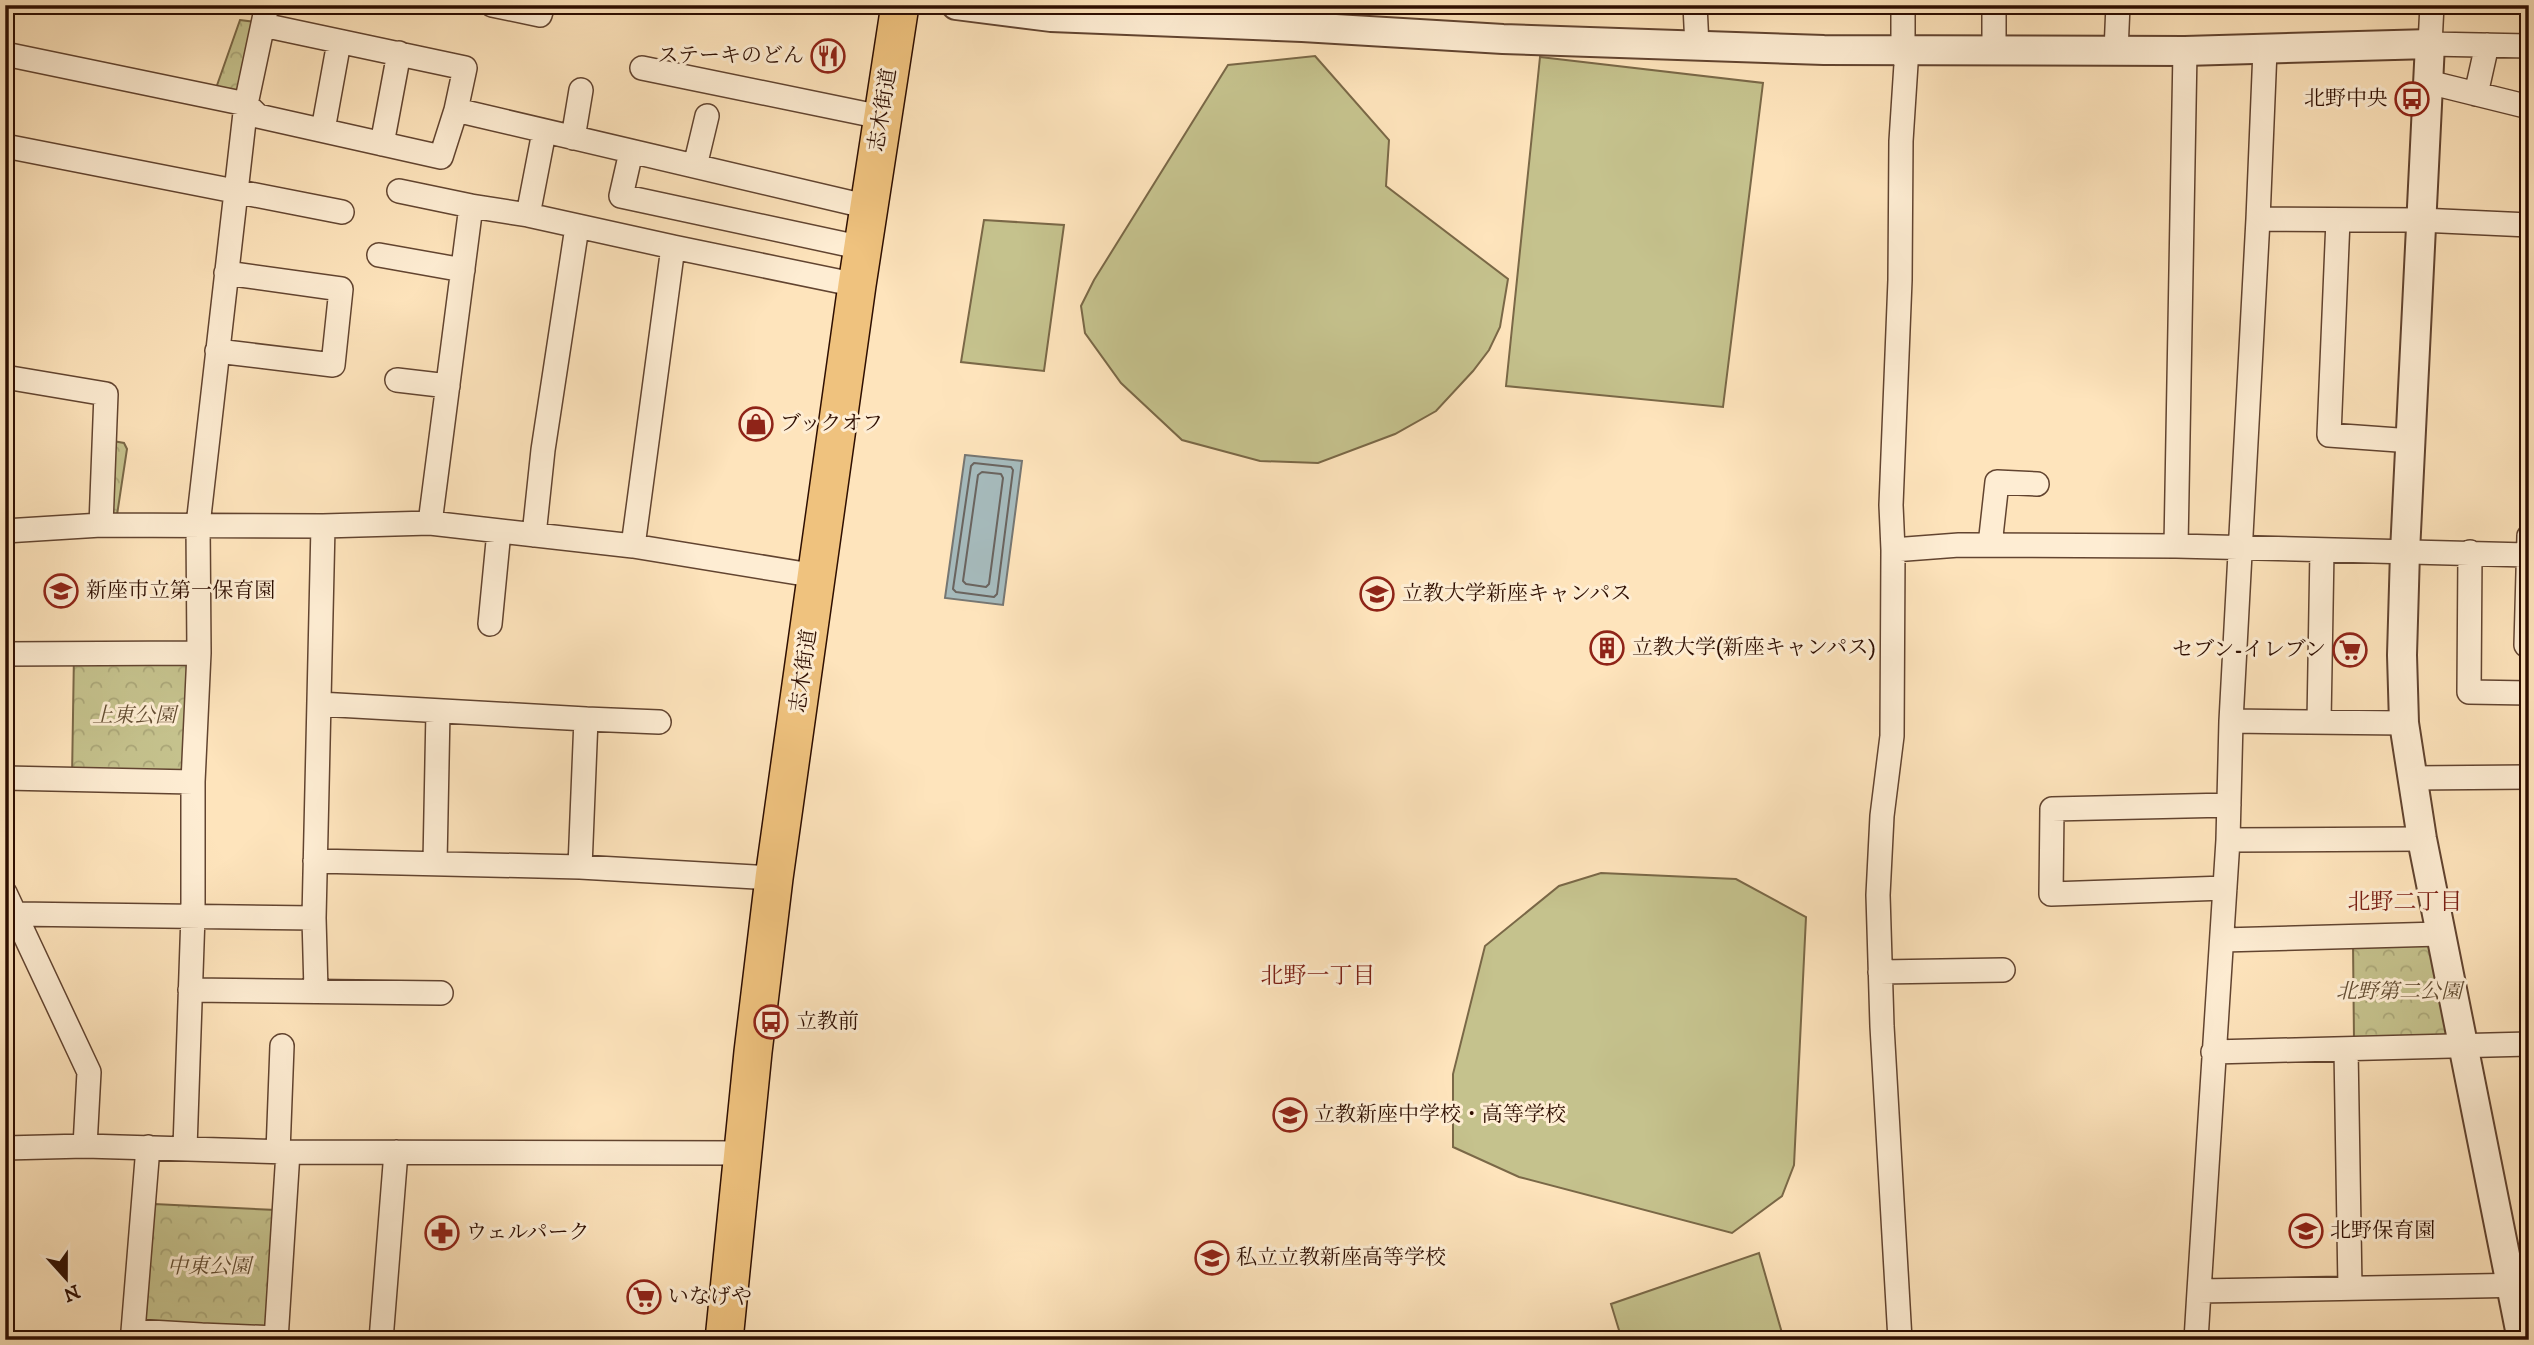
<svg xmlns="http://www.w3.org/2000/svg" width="2534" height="1345" viewBox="0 0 2534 1345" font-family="'IM FELL DW Pica','Noto Serif JP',serif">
  <defs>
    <pattern id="forest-crowns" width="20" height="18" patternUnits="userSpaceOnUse" patternTransform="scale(1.75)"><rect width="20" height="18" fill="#c5c28d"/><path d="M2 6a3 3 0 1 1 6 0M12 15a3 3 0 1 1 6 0" fill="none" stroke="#aaa678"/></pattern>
  </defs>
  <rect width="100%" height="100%" fill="#fee4bc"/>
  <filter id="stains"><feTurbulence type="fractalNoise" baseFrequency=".00286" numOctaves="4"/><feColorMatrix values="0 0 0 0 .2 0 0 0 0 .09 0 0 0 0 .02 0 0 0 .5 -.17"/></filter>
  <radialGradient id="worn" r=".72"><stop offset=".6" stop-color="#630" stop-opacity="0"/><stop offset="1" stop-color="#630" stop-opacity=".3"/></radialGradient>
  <!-- forest -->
  <path fill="url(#forest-crowns)" stroke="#7a6847" stroke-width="2" d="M1191,5h105l-1,10 -105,-5z
    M240,20l15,2 -12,65 -13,8 -15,-4z
    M113,441l11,2 3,6 -10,66h-5z
    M74,653h125l-6,129 -121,-4z
    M2435,941l19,99 -100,1 -1,-98z
    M154,1204l122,6 -8,117 -123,-2z"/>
  <!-- garden -->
  <path fill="#c5c28d" stroke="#7a6847" stroke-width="2" d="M1315,56l74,84 -3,46 122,93 -8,48 -11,23 -16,21 -37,40 -41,23 -77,29 -58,-2 -78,-21 -61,-57 -36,-50 -4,-27 13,-26 134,-215z
    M1540,57l223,26 -40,324 -217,-21z
    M984,220l80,5 -20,146 -83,-9z
    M1601,873l135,6 70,38 -12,248 -12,31 -50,37 -213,-56 -66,-30v-73l32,-128 74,-60z
    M1759,1253l25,87h-162l-11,-36z"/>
  <!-- water -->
  <path fill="#a6bbbd" stroke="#767672" stroke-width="2" d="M965,455l57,6 -19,144 -58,-7z"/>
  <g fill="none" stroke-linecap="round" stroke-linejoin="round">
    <!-- shore -->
    <path stroke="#6a645f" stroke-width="2" d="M974,463l37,4 2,3 -16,124 -3,3 -38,-5 -3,-3 18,-123z
      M982,472l19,2 2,4 -14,106 -3,3 -20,-3 -3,-3 15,-106z"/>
    <defs>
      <path id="minor" d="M492,5l48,10 3,-10
        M1695,5l2,41
        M2432,5l-2,39 99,2
        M263,25l202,43 -9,42 413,97
        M1317,29l1,-24
        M2265,50l-7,169 -27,502 -3,119 -29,451 330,-6
        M2116,51l2,-46
        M1994,52v-47
        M5,54l241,50 12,12 183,41 15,-47
        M642,68l239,49
        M2428,82l101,25
        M2476,94l11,-49
        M323,130l16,-88
        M573,138l8,-48
        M382,144l17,-91
        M5,146l337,66
        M631,152l-10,44 242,52
        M695,166l12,-50
        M399,191l72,15
        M528,215l145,32 -40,299
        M2258,219l162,1 109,5
        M2338,220l-9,215 83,6
        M673,247l184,38
        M379,255l84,15
        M217,351l116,14 8,-76 -115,-16
        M5,377l101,17 -5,131
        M397,380l51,6
        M430,523l41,-317 57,9 16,-83
        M5,531l96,-6 222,1 107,-3 203,23 184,30
        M534,535l9,-85 34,-223
        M2529,536l-3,109h3
        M1990,545l7,-63 40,2
        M2176,546l9,-495
        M1893,550l66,-5 217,1 351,9
        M2470,552l-1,140 60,1
        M490,624l9,-93
        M5,654l194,-1
        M319,704l267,15 -6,148
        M586,719l73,3
        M2231,721l173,2
        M2319,722l3,-172
        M5,778l188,4
        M2412,778l117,-1
        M2228,840l194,-1
        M315,861l265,6 194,11
        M435,863l3,-152
        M2225,888l-174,6 1,-85 177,-4
        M5,893l84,179 -4,74
        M16,914l298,4 9,-392
        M314,918l2,73
        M2222,940l218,-6
        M1880,972l123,-2
        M190,990l251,3
        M2346,1049l4,239
        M2213,1052l316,-8
        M148,1147l-15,184 68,4
        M5,1148l80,-2 203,6 456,1
        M185,1148l8,-233v-133l6,-129 -1,-128 48,-421 21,-99
        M278,1152l4,-106
        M200,1340l1,-5 76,3
        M276,1340l12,-188
        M381,1340l15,-188
        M1900,1340l-18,-314 -4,-131 4,-79 10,-80 1,-186 -2,-45 9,-225 1,-139 5,-77 -3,-12v-47
        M2196,1340l3,-49"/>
      <path id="tertiary" d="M956,5l95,12 251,10 201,12 321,11 361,1 245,-7 -25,508 -3,103 2,68 18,116 100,501"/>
      <path id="primary" d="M724,1340l29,-288 21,-174 83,-593 43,-280"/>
    </defs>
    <!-- minor casing -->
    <use href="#minor" stroke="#624430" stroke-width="26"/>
    <!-- tertiary casing -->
    <use href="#tertiary" stroke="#624430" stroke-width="32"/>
    <!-- primary casing -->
    <use href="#primary" stroke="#2e0e01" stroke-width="40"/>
    <!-- minor -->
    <use href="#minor" stroke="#feedd3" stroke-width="23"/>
    <!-- tertiary -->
    <use href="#tertiary" stroke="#feedd3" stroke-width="28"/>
    <!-- primary -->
    <use href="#primary" stroke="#efc27e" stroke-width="37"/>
  </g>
  <!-- icons -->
  <defs>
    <symbol id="restaurant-ring" viewBox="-11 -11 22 22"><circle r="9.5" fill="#feedd3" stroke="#8f2418" stroke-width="1.5"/><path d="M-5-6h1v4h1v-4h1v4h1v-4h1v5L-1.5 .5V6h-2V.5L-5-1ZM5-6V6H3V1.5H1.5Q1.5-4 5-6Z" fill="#8f2418"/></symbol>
    <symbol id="bus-ring" viewBox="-11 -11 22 22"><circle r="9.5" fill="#feedd3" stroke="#8f2418" stroke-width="1.5"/><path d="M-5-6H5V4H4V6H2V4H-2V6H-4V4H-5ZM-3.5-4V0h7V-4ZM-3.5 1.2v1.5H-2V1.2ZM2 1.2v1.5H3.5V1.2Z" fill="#8f2418"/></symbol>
    <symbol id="shop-ring" viewBox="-11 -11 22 22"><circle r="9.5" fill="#feedd3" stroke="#8f2418" stroke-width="1.5"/><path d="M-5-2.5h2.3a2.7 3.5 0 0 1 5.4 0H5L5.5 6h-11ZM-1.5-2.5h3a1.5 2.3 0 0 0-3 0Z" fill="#8f2418"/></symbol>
    <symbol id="school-ring" viewBox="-11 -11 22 22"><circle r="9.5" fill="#feedd3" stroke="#8f2418" stroke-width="1.5"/><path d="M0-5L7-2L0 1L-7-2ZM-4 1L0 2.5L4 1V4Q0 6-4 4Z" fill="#8f2418"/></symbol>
    <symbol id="university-ring" viewBox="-11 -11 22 22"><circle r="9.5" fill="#feedd3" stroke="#8f2418" stroke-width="1.5"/><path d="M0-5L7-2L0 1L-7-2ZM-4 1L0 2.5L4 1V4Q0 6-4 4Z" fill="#8f2418"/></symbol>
    <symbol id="building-ring" viewBox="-11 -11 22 22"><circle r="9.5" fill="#feedd3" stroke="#8f2418" stroke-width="1.5"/><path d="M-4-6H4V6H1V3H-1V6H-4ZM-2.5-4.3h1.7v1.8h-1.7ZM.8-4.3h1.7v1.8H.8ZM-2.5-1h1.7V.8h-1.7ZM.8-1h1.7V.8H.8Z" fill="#8f2418"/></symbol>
    <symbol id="supermarket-ring" viewBox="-11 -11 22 22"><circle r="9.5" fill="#feedd3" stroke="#8f2418" stroke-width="1.5"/><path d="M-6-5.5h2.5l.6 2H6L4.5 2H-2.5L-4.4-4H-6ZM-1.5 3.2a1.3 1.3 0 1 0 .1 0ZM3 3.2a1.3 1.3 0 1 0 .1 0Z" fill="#8f2418"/></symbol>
    <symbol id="pharmacy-ring" viewBox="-11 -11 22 22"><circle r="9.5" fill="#feedd3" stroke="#8f2418" stroke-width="1.5"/><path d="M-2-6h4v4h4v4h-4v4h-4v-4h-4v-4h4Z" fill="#8f2418"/></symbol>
  </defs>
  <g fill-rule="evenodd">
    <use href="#restaurant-ring" x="809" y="37" width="38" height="38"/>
    <use href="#bus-ring" x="2393" y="80" width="38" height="38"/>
    <use href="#shop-ring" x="737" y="405" width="38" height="38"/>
    <use href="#school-ring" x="42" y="572" width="38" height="38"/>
    <use href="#university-ring" x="1358" y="575" width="38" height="38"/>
    <use href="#building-ring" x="1588" y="629" width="38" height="38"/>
    <use href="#supermarket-ring" x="2331" y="631" width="38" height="38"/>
    <use href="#bus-ring" x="752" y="1003" width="38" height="38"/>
    <use href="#school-ring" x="1271" y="1096" width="38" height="38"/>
    <use href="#school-ring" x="2287" y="1212" width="38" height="38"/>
    <use href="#pharmacy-ring" x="423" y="1214" width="38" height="38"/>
    <use href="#school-ring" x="1193" y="1239" width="38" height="38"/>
    <use href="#supermarket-ring" x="625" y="1278" width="38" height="38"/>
  </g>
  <g text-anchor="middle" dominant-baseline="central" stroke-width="6" stroke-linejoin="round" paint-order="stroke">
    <!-- poi labels -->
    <g font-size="21" fill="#2e0e01" stroke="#feedd3" text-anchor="start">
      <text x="804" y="56" text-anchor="end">ステーキのどん</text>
      <text x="2388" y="99" text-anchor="end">北野中央</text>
      <text x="780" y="424">ブックオフ</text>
      <text x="86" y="591">新座市立第一保育園</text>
      <text x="1402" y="594">立教大学新座キャンパス</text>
      <text x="1632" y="648">立教大学(新座キャンパス)</text>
      <text x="2326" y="650" text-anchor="end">セブン-イレブン</text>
      <text x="796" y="1022">立教前</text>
      <text x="1314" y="1115">立教新座中学校・高等学校</text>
      <text x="2330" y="1231">北野保育園</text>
      <text x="466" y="1233">ウェルパーク</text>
      <text x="1236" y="1258">私立立教新座高等学校</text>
      <text x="668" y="1297">いなげや</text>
    </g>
    <!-- street labels -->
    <g font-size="21" fill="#2e0e01" stroke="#feedd3">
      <text transform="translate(883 110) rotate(-81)">志木街道</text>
      <text transform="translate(804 671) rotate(-82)">志木街道</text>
    </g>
    <!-- park labels -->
    <g font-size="21" font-style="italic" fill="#634d32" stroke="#feedd3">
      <text x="134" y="716">上東公園</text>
      <text x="2399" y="992">北野第二公園</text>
      <text x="209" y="1267">中東公園</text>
    </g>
    <!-- neighbourhood labels -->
    <g font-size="23" fill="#7a1f14" stroke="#feedd3">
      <text x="2405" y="902">北野二丁目</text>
      <text x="1318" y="976">北野一丁目</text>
    </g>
  </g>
  <!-- margin -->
  <rect width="2534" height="1345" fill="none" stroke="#fee4bc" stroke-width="28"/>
  <rect x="7" y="7" width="2520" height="1331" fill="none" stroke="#2e0e01" stroke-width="3.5"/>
  <rect x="14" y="14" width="2506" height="1317" fill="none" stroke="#2e0e01" stroke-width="2"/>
  <!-- north arrow -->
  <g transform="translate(66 1278) rotate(159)" stroke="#feedd3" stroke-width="5" paint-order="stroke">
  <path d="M0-5L12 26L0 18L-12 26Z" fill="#2e0e01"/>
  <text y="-10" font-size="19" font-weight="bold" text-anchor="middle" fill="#2e0e01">N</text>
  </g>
  <rect width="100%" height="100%" filter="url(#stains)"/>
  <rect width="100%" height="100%" fill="url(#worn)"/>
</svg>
